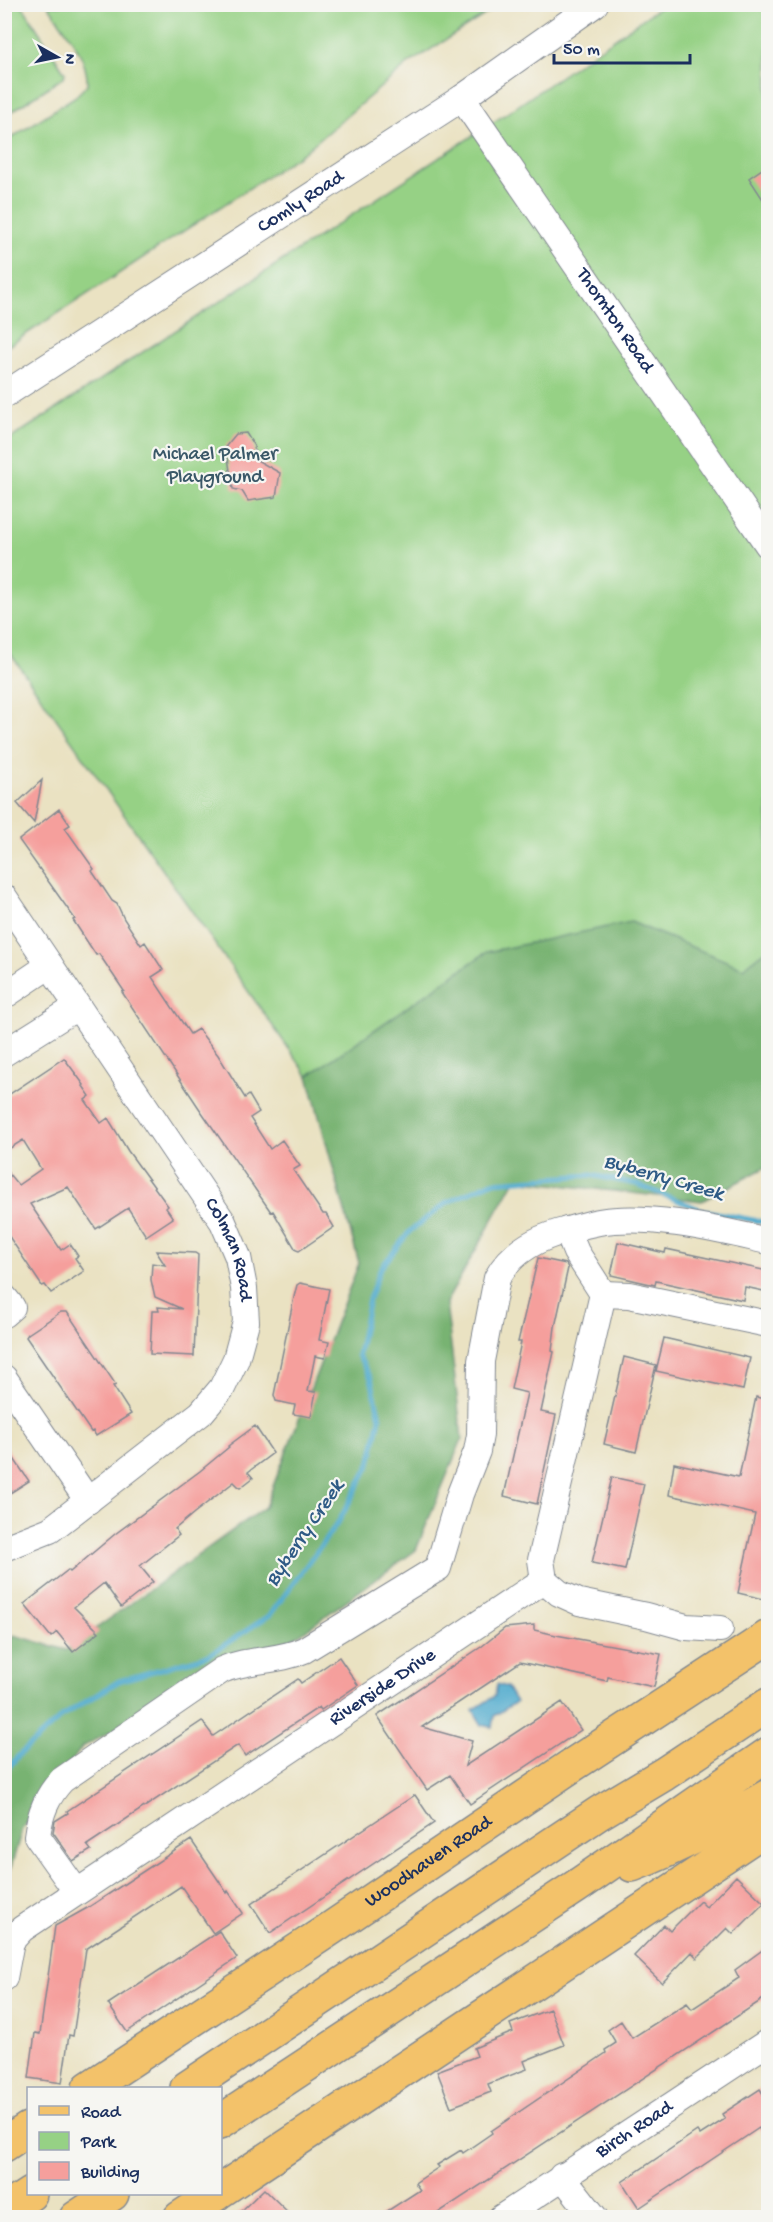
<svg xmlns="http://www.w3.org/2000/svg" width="773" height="2222" viewBox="0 0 773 2222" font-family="'Gochi Hand',sans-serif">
  <rect width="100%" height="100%" fill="#f6f6f2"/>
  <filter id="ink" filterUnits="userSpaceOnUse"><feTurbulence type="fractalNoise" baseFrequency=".0167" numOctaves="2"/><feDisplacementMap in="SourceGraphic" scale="12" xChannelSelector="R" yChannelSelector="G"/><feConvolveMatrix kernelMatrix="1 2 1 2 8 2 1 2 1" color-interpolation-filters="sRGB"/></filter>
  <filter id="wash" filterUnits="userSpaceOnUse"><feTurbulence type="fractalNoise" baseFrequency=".008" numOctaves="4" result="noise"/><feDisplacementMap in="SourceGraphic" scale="24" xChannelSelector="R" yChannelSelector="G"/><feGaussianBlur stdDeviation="1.35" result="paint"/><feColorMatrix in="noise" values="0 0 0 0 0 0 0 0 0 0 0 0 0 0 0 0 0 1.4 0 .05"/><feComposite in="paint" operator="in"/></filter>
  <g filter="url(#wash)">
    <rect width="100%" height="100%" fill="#eae2c2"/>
    <!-- green -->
    <path fill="#96d185" stroke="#588072" stroke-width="1.5" d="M5,4l17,1 43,68 -1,4 -59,39z
      M48,5h452l-92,59 -105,89 -298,195v-206l71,-46 11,-11c2,-29 -24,-57 -39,-80z
      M663,5h105v944l-25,19 -112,-45 -144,29 -179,124 -303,-430 -1,-203 505,-331z"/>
    <!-- forest -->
    <path fill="#78b372" stroke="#4a7168" stroke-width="1.5" d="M631,922l112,46 25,-19v217l-66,35 -187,-21 -69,123 16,136 -46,111 -117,85 -217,112 -60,82 -17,59v-240l9,-13 52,15 199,-143 94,-244 -51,-187 179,-124z"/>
    <!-- water -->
    <path fill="#50aacd" stroke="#366c96" stroke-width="1.5" d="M497,1684l10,3 9,15 -22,14 -2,11 -10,-2 -9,-15 22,-14z"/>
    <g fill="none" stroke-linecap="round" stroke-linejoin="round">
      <!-- stream -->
      <path stroke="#50aacd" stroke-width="5" d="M4,1773l15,-18 45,-40 55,-34 90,-26 61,-40 69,-94 31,-57 10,-46 -9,-40 -13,-23 11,-56 11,-30 30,-38 38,-29 44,-20 99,-7 45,9 66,26 66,13"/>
    </g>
    <g id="blocks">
      <!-- building -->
      <path fill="#f59f9c" d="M768,165v42l-19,-29z
        M246,433l8,13 1,13 25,14 -4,24 -28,4 -6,-10 -9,-2 -7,-43 10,-12z
        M42,780l-8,43 -17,-20z
        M59,809l11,16 -5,3 29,41 -2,2 20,30 5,3 7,15 17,26 4,-3 18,28 -11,7 38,57 8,-5 20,26 27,43 4,-3 10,17 -9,6 20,31 12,-9 18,26 -7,4 30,44h3l8,13 -35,24 -3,-1 -23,-39 -2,1 -72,-104 -77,-116 2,-1 -25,-37 -3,1 -23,-35 2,-1 -56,-79z
        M64,1058l20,27 -1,1 7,10 -5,4 16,23 7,-5 20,33 40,55 -2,2 7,10 -27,18 -18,-28 -32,21 -28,-42 -38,17 31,46 9,-6 8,12 -3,2 9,13 -33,22 -6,-8 -3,1 -38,-57v-61l14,17 23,-16 -18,-29 -19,12v-54z
        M618,1242l47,11 1,-4 102,22v21l-23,-5 -2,13 -87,-19 -1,4 -44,-10z
        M156,1251l39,2 3,2 -4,101 -44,-2 2,-43h7l-1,-4 24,2 -27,-12 -4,-17 1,-17 13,2z
        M538,1258l28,6 2,4 -13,59 -3,24 2,1 -13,60 15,3 -19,89 -33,-8 23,-103 -16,-4 10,-47h-3z
        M300,1283l29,6 -10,51 10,2 -4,16 -10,-2 -7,35 8,1 -5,25 -18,-3 2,-9 -19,-4 -2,-6 20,-98 3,-12z
        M61,1312h6l49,73 -3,1 18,28 -35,22 -3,-5 -2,1 -65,-95 2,-3z
        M664,1338l86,20 -7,32 -87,-19z
        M624,1357l32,8 -20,87 -32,-8z
        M756,1397l12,3v200l-30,-7 17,-79 -86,-19 5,-32 65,14z
        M255,1426l18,27 -25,19 5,6 -13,10 -6,-6 -40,31 -19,16 4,6 -39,31 13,16 -32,25 -17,-24 -30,24 25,25 -26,20 -16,-20 -6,5 -27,-33 44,-34 2,2 45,-38 85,-63 29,-24 -1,-1z
        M4,1444l25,37 -25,16z
        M612,1477l32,7 -19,86 -33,-7z
        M534,1625v5l22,5 105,19 -7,33 -46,-10 -1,4 -87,-19 -98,65 50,14 -7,25 97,-64 19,28 -111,74 -20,-29 -23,15 -50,-74 104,-69 24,-19z
        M339,1657l19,28 -37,25 -2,-3 -74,49 -7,-11 -151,100 4,5 -18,11 -20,-29 2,-11 13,-8 -1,-2 135,-90 11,15 85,-57 3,4z
        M415,1795l19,28 -164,110 -19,-29z
        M191,1840l36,53 1,-2 15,22 -30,20 -32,-47 -95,63 -13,87 -4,-1 -7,48 -33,-5 6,-45 5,1 15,-108 34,-19z
        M736,1876l28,27 -31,31 -6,-6 -30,30 -5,-6 -30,31 -28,-27 30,-31 6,6 30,-30 6,6z
        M219,1931l18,27 -110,74 -19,-28z
        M768,1946v50l-336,221h-54l42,-27 -5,-7 24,-16 -2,-2 24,-15 2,3 29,-20 -1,-2 115,-78 -1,-3 11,-7 -8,-13 13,-9 11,17 55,-35 5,6 47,-31 -4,-8z
        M550,2009l14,36 -40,16 3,8 -39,15 3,8 -40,15 -14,-36 40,-15 -3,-8 39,-16 -3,-8z
        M760,2089l3,5 5,-4v52l-9,-14 -120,80 -17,-26 75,-51 3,4 25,-16 -3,-5z
        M264,2189l29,28h-58z"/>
    </g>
  </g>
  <g filter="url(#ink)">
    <use href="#blocks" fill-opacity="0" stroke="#828890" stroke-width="1.5"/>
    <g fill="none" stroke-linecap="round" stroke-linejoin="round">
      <defs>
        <g id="minor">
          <path id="s1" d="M462,98l306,447"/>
          <path id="s2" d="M4,395l458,-297 133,-94"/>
          <path id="s3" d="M4,897l219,325 15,35 6,31 2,34 -10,37 -14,29 -21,25 -151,117 -46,18"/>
          <path d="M4,996l46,-31"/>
          <path d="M4,1053l73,-46"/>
          <path d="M567,1230l9,22 27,42"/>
          <path d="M603,1294l26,1 139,29"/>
          <path d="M4,1297l8,10 -8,7"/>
          <path d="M4,1378l84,123"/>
          <path d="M544,1580l15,13 20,9 67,14 40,11 34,2"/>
          <path d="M76,1891l-39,-55c3,-23 10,-40 25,-56l160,-110c27,-12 56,-8 82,-20l134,-82 22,-74 17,-43 3,-16 1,-74 16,-83c15,-27 42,-41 71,-48 10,-3 20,-6 31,-8 51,-9 119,8 169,19"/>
          <path id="s4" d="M4,1978l7,-37 11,-12 522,-349 -3,-20 62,-266"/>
          <path d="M562,2176l33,42"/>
          <path id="s5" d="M501,2218l267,-176"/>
        </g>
        <g id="major">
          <path id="s6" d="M89,2088l241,-159 241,-163 197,-129"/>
          <path d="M4,2145l24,-16"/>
          <path d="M220,2191l548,-364"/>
          <path d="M180,2218l36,-24"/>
        </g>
        <path id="highway" d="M632,1865c48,-18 93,-44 136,-69
          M187,2088l412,-275 65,-39 104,-69
          M220,2122l357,-236 191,-132
          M4,2211l26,-17
          M76,2218l36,-24"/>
      </defs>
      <!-- minor casing -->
      <use href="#minor" stroke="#828890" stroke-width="28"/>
      <!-- major casing -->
      <use href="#major" stroke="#828890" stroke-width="36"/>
      <!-- highway casing -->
      <use href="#highway" stroke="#828890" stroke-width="36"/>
      <!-- minor -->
      <use href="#minor" stroke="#fff" stroke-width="26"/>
      <!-- major -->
      <use href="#major" stroke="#f3c26a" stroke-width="33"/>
      <!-- highway -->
      <use href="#highway" stroke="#f3c26a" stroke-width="33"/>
    </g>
  </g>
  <g text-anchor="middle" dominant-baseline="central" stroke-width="4.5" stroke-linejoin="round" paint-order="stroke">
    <!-- street labels -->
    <g font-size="20" fill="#1b2f5e" stroke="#f6f6f2">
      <text stroke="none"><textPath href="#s2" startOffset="354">Comly Road</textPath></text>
      <text stroke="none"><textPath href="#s1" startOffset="270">Thornton Road</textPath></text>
      <text stroke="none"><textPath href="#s3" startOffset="420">Colman Road</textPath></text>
      <text stroke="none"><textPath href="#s4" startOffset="488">Riverside Drive</textPath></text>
      <text stroke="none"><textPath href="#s6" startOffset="408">Woodhaven Road</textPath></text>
      <text stroke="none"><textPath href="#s5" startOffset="160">Birch Road</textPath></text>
    </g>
    <!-- park labels -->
    <g font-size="20" fill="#3a5868" stroke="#f6f6f2">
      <text x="215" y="455">Michael Palmer<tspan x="215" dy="23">Playground</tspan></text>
    </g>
    <!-- water labels -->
    <g font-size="21" font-style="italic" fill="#2e5a85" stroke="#f6f6f2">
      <text transform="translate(663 1179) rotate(16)">Byberry Creek</text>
      <text transform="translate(306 1534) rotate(-56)">Byberry Creek</text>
    </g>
  </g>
  <!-- margin -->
  <rect width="773" height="2222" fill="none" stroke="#f6f6f2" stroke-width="24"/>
  <!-- legend -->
  <rect x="27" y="2087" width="195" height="108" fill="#f6f6f2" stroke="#9ea6b7" stroke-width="1.5"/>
  <rect x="39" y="2106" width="30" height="9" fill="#f3c26a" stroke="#9ea6b7" stroke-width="1.5"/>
  <text x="81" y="2117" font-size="18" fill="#1b2f5e">Road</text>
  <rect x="39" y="2132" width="30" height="18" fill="#96d185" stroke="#9ea6b7" stroke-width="1.5"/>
  <text x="81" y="2147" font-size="18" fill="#1b2f5e">Park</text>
  <rect x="39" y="2162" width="30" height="18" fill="#f59f9c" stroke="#9ea6b7" stroke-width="1.5"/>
  <text x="81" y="2177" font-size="18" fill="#1b2f5e">Building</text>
  <!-- north arrow -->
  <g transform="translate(57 57) rotate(99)" stroke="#f6f6f2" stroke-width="4.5" paint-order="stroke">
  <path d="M0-4.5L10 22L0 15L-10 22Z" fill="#1b2f5e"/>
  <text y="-9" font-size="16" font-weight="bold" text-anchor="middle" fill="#1b2f5e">N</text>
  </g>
  <!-- scale -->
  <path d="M554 54v9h136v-9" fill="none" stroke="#1b2f5e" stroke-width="3"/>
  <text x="563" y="54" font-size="18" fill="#1b2f5e" stroke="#f6f6f2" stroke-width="4.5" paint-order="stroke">50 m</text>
</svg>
